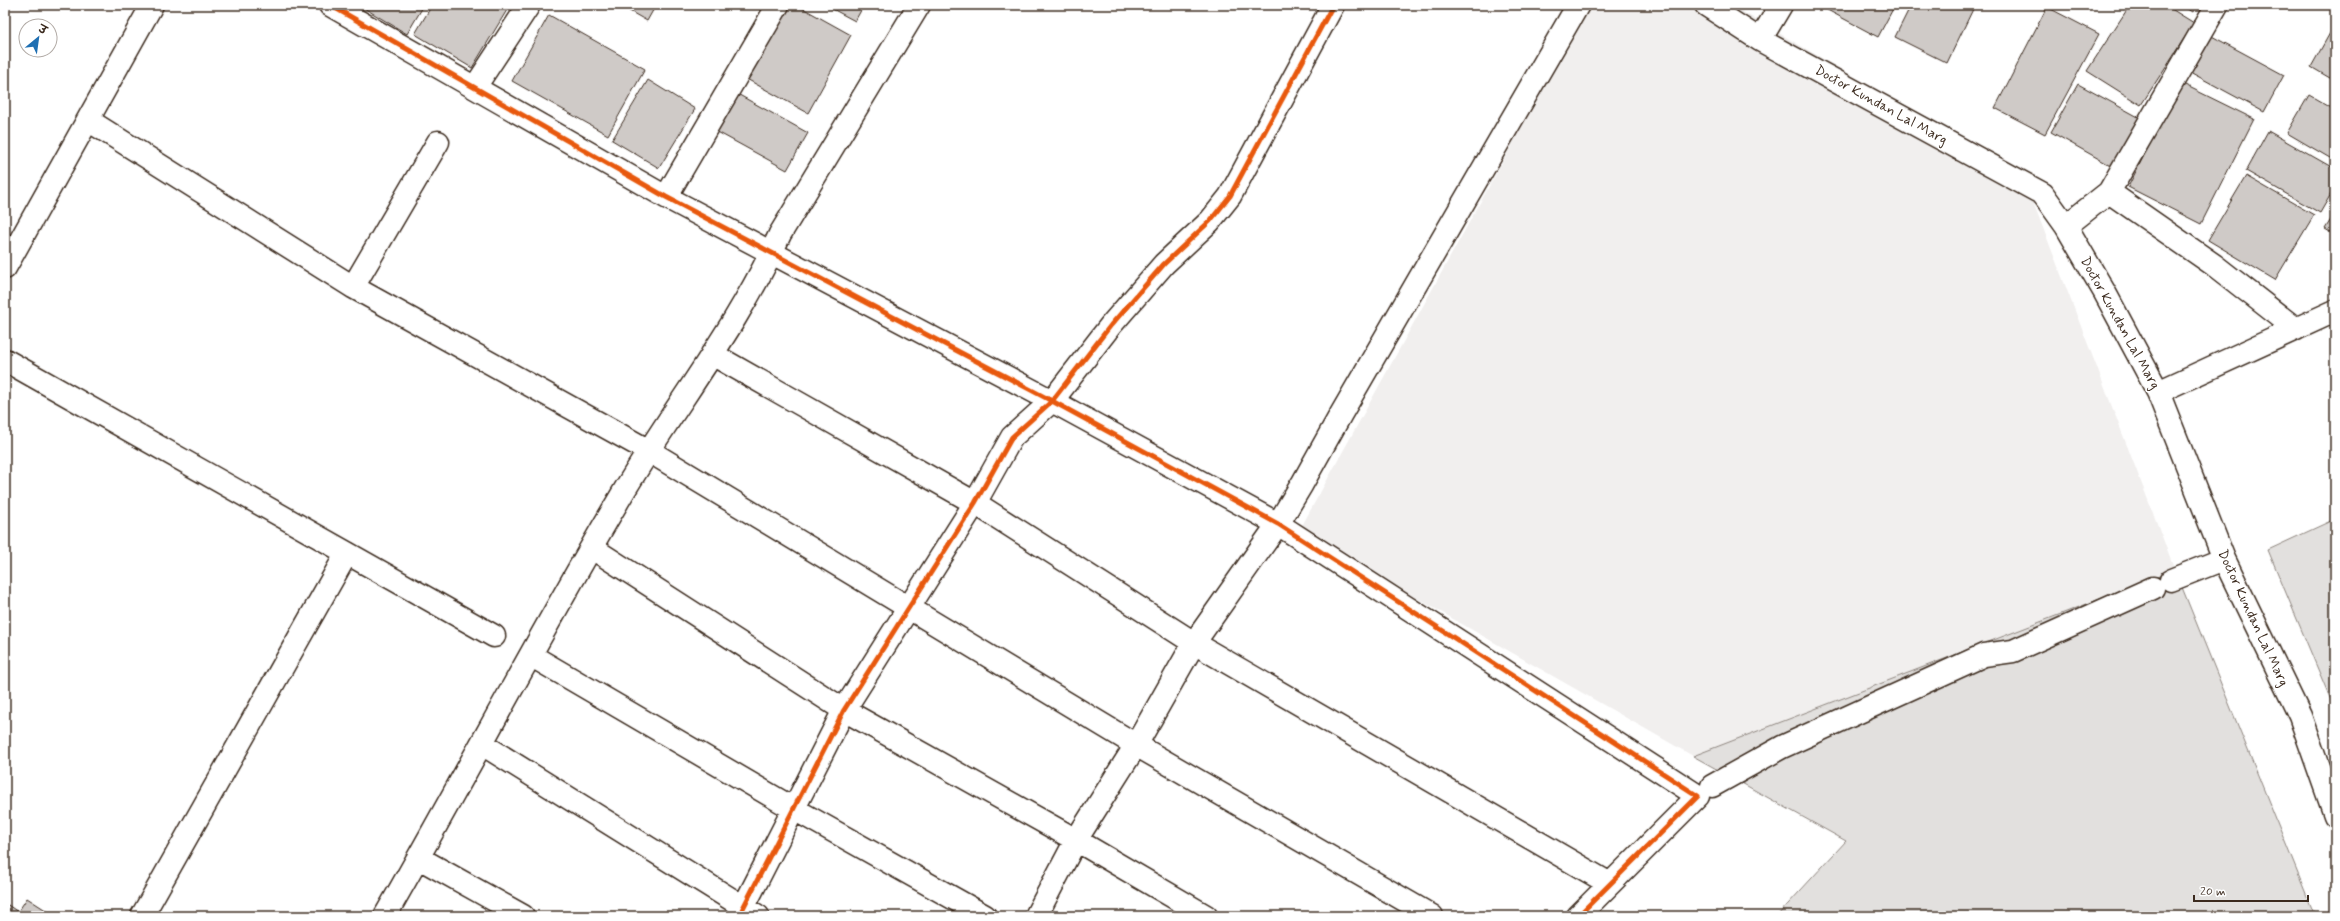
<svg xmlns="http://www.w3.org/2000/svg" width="2340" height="921" viewBox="0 0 2340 921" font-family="Mynerve,'Playpen Sans Deva',sans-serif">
  <rect width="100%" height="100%" fill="#fff"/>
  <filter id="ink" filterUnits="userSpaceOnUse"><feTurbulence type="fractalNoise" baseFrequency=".025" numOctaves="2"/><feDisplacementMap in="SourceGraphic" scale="8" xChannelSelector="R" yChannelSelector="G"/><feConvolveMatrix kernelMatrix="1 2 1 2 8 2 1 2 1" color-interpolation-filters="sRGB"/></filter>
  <g filter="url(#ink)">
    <!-- built -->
    <path fill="#f1efee" d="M1589,5h142l292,171 152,394 -482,186 -394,-225z"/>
    <!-- green -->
    <path fill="#e2e0de" stroke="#8e857e" d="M2335,519v191l-67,-160z
      M2175,570l140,346h-538l69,-75 -153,-85z"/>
    <!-- building -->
    <path fill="#cfcac7" stroke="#3b2a1e" d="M359,5h65l-17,29z
      M432,5h78l-38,63 -57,-34z
      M619,5h37l-9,16z
      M783,5h14l54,30 -43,78 -65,-36z
      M825,5h39l-9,16z
      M1818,5h77l-17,32z
      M1911,5h64l-28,58 -52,-26z
      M2130,5h35l29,18 -53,82 -54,-34z
      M2182,5h15l-4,7z
      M2047,7l52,27 -54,100 -50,-26z
      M549,15l96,54 -37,66 -96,-54z
      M2335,24v57l-24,-14z
      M2208,34l76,41 -20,37 -76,-41z
      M648,80l47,29 -36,59 -47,-28z
      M2181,83l73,36 -53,105 -73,-37z
      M2078,84l64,35 -27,49 -64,-36z
      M732,91l76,42 -21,37 -75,-41z
      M2309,95l26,15v51l-48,-28z
      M2268,131l67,38v18l-15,26 -74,-42z
      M2246,176l68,39 -39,65 -67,-40z
      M2335,213v22l-10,-6z
      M27,898l28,18h-50v-13l13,9z"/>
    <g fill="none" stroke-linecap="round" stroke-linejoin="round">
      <defs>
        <path id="minor" d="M330,5l336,192 386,204 226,123 420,272 -120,120
          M1706,5l54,35 283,154 23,32 39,67 53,99 66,167 76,157 35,99
          M1760,40l21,-35
          M475,87l54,-82
          M88,120l265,167 296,164 487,294 296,171
          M2109,192l105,73 82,64
          M666,197l112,-192
          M2066,226l43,-34 108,-187
          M5,268l147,-263
          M353,287l85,-145
          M712,354l263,149 219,140 416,241
          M5,360l489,276
          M2158,392l177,-81
          M592,548l252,162 232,130 130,76
          M2171,580l53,-21
          M532,656l262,153 191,107
          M482,744l276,172
          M1712,786l70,-39 202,-92 29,-4 140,-63
          M419,858l104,58
          M142,916l205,-363
          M385,916c81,-141 156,-285 239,-425 51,-86 115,-166 156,-257l139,-229
          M739,916l105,-206 131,-207 37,-66 40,-36 59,-76 53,-61 46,-43 20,-25 103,-191
          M1036,916l40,-76 60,-95 58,-102 84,-119 24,-40 39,-70 237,-409"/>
      </defs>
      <!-- minor casing -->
      <use href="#minor" stroke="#3b2a1e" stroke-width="25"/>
      <!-- minor -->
      <use href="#minor" stroke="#fff" stroke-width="22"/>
      <defs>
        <path id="cycleway" d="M330,5l336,192 386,204 226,123 420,272 -120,120
          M739,916l105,-206 131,-207 37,-66 40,-36 59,-76 53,-61 46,-43 20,-25 103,-191"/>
      </defs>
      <!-- cycleway casing -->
      <use href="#cycleway" stroke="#fff" stroke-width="8"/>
      <!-- cycleway -->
      <use href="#cycleway" stroke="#e8590c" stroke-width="5"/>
    </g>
  </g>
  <g text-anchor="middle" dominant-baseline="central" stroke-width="3" stroke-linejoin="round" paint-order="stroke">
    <!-- street labels -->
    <g font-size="14" fill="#3b2a1e" stroke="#fff">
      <text transform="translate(1881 105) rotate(29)">Doctor Kundan Lal Marg</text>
      <text transform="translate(2120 323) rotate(61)">Doctor Kundan Lal Marg</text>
      <text transform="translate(2253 618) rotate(65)">Doctor Kundan Lal Marg</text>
    </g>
  </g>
  <!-- margin -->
  <rect width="2340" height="921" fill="none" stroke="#fff" stroke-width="20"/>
  <rect x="10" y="10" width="2320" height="901" fill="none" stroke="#3b2a1e" stroke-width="1.5" filter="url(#ink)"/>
  <!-- north arrow -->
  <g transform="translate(38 38) rotate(29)"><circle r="19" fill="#ffffff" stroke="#b1aaa5"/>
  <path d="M0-3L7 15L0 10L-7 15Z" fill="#1f6fb2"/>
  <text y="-6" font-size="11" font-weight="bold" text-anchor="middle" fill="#3b2a1e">उ</text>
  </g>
  <!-- scale -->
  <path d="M2194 895v6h114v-6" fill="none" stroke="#3b2a1e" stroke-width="2"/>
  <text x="2200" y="895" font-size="12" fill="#3b2a1e" stroke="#ffffff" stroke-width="3" paint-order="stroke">20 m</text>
</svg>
